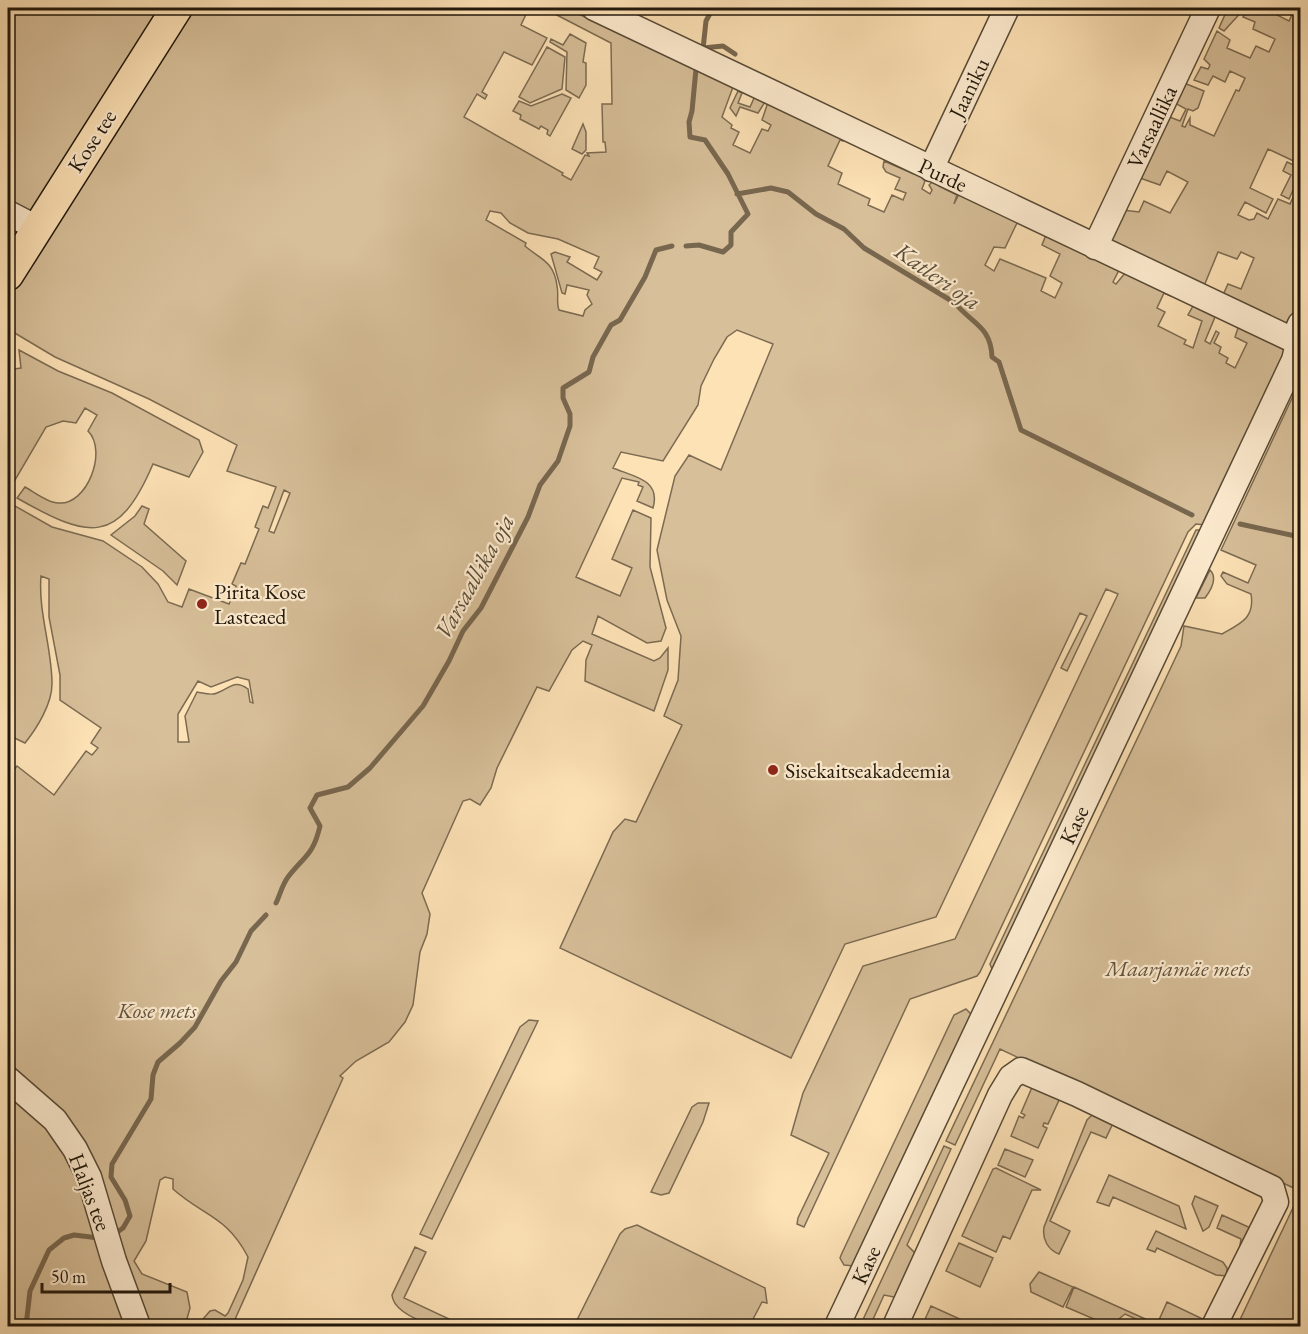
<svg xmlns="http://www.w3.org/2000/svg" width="1308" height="1334" viewBox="0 0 1308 1334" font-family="'EB Garamond',serif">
  <rect width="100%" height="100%" fill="#fde2b6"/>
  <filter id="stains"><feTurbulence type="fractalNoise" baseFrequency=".00333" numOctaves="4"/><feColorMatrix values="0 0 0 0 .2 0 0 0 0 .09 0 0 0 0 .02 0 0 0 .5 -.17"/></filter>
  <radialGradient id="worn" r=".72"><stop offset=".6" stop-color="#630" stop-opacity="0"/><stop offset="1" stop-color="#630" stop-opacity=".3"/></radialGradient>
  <!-- green -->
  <path fill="#d7bf99" stroke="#7c6b52" stroke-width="1.5" fill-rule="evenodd" d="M8,8h154l-121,195 -33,42z
    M194,8h335l-8,17 26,13 -15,27 -28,-13 -22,40 5,3 -2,4 -8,-5 -13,23 99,56 -1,2 9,5 14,-25 4,1 -2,-3 19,-1 -1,-10h-2l-1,-38h10l-1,-61 -60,-31 1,-4h14l167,79 -11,30 10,8 -1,3 8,4 -6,13 17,8 12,-24 6,2 3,-6 -9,-5 6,-18 76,36 -1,3 -3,-1 -12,26 14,7 -4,11 32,15 -2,6 16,7 8,-17 11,5 3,-7 -11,-4 5,-11 -14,-6 -3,-5 1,-6 30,13 2,-3 9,10 -3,8 8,5 2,-4 -3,-5 4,-4 7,1 -1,4 18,9 -3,9 6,-12 66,33 -9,-2 -12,25 -11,-1 -9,18 9,6 6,-12 46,19 -5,13 14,7 7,-15 -12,-7 10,-22 -18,-9 4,-10 74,33 -7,14 3,2 10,-12 45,22v2l-7,-3 -7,15 8,4 -7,14 28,14 -2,4 9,4 9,-27 -14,-6 5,-9 22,11 -10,24 5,3 6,-13 3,2 -5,10 7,4 -2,6 9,5 -2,5 9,5 12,-25 -12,-6 3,-9 -3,-2 4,-3 43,20 5,8 -81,174 -10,-1 -8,8 -208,440 -3,4 -67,23 -106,228 -7,-3 1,-6 31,-65 -38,-18 12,-42 60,-127 92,-27 163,-345 -12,-5 -39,82 -6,-3 26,-52 -7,-3 -144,304 -91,27 -54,114 -231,-110 53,-116 12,-13 11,3 46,-97 -18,-9 14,-36 3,-44 -14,-36 -10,-50 18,-74 14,-21 32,15 52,-126 -36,-14 -10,7 -13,22 -13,27 -3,19 -35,56 -42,-9 -8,16c22,9 48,12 40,40l-16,-7 6,-14 -5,-2 1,-3 -17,-4 -46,99 44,19 12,-28 -20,-9 21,-49 18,8 -1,49 16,61 -5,13 -14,2 -49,-27 -6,18 62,27 6,-3 8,-10v22l-14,41 -69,-30 1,-21 6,-15 -9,-4 -11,9 -23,41 -12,-4 -40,81 -6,20 -11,17 -10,-6 -7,2 -41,92 8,21 -3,20 -7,18 -7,53 -8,17 -16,20 -33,19 -16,15 3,2 -111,248h-35l13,-15 5,-1 10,6 3,-3 15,-33 5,-23c-21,-41 -45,-41 -75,-68v-10l-8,-2 -5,3 -14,61 -12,20 8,13 45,18 3,16 -5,18h-177v-549l9,-11 37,29 32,-44 6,4 6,-7 -7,-5 10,-15 -41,-28v-25l-11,-58v-38l-8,-3c-3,36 11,72 11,108 0,20 -15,44 -27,59l-17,-8v-233l44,25 51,14 39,26 16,17 10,18 14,5 7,-18 40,15 7,-18 -4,-2 9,-21 4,1 14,-35 -4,-2 8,-21 5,2 8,-21 -49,-16 10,-26 -88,-46 -94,-42 -47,-28v-32l54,-81zM490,211l11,2 9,10 18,10 30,6 41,18 -5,11 8,4 -5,8 -30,-18 3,-5 -15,-5 -4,2 11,39 3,1 2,-9 22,5 -2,5 5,9 -7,6 -2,6 -24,-6c-3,-8 0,-16 -2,-24 -3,-25 -17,-27 -32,-40l1,-3 -40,-23zM284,490l6,3 -16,40 -5,-2zM237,677l12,3 4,23 -3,-1 -2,-13c-14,-10 -17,-1 -31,4 -6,3 -13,0 -20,-1l-12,24 4,26h-11v-28l20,-33 13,6z
    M1228,8h17l-21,23 -5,-3z
    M1251,8h12l26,13 6,-13h5v156l-32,-15 -18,39 23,11 -7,14 -21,-11 -7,13 11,5 5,-1 3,-6 11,6 10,-20 12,5 8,-18 2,2v125l-10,14 -67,-32 5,-11 13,5 13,-31 -13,-6 -4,7 -19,-7 -14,34 -94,-45 13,-31 16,2 5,-11 26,12 18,-31 -21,-11 -7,14 -20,-7 27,-62 13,5 6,-12 -13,-7 11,-19 20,8 -6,17 -5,3 -5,-2 -6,17 3,1 5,-9v7l24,11 22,-46 3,1 6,-13 -15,-7 -5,11 -12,-6 -5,9 -14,-5 7,-13 7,2 2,-4 -6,-6 13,-28 13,9 -3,8 23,10 6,-12 13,6 6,-13 -22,-10 2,-7 -12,-5z
    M570,34l16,9 -3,19 3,1v22l-7,13 -13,-8 1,-38 -17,-10 1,-3 12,6z
    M547,47l18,10 -3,32 -32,14 -11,-6z
    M738,91l4,2 -4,10 12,4 5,-11 10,6 -7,11 -18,-6 -4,9 -6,-8z
    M562,94l9,4 -21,38 -3,-2 1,-4 -7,-4 -2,3 -19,-10 1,-4 -8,-4 6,-10 12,5z
    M583,124l3,8v18l-4,4 -10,-5z
    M1287,162l13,6v7l-11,24 -8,-4 10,-20 -8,-4z
    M19,350l39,21 54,22 87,47 4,12 -14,25 -36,-13c-35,82 -64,75 -136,34l8,-11c9,5 23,16 33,16 29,3 50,-52 30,-72l9,-16 -12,-7 -9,15 -13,-2 -17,6 -38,65v-99l3,-5c-6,-7 -5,-23 0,-31l3,12 7,-1z
    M1300,381v810l-300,-142 -45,96 -9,-4 211,-444 24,-51 3,-20 38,8c19,-11 33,-16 29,-40l-24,-10 -6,-8 2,-4 25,11 8,-18 -35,-15z
    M142,506l7,3 -5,15 42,37 -9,24 -14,-14 -52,-36 24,-19z
    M1196,530h6l-206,441 -4,-2 -2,-5z
    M1210,570c8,8 1,20 -5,28h-9z
    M966,1009l7,7 -119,250 -10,-1 -4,-7 2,-5 112,-238z
    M529,1020l9,1 -106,218 -12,-5 100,-207z
    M1033,1085l27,13 -12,26 -4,-1 -1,3 4,2 -9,20 -27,-12 8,-20 4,2 2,-3 -4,-2z
    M698,1103h11l-6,19 -34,71 -8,2 -10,-3 41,-85z
    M1094,1113l21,6 -9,19 -15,-6 -41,89 20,10 -11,23c-11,-4 -17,-15 -15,-27l43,-107z
    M944,1146l7,3 -44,96 11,11 -19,42 -15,-3 -14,31h-10z
    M1005,1149l28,11 -8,17 -27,-12z
    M996,1168l45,22h-9l-22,49 -7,-3 -7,16 -34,-16 31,-67z
    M1109,1175l70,31 7,23 -73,-32 -4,9 -12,-4z
    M1300,1193v133h-63z
    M1195,1196l23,10 -9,21 -6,4 -11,-27z
    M1222,1215l33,15 -16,21 2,-12 -24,-11z
    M637,1225l128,63 2,15 -5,-1 -11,21 -9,3h-168l46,-92 5,-5z
    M1156,1231l67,31 4,6v8l-11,-1 -59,-27 -2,4 -8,-3z
    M959,1243l34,15 -13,29 -34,-16z
    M415,1247l11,5 -22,46 60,28c-10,1 -22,2 -30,0 -15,-5 -41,-15 -42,-31z
    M1039,1272l34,15 -10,20 -32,-15 -1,-8z
    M1074,1287l87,39h-9l-27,-12 -15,12 -44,-19z
    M1167,1302l40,19 -3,5h-32l-13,-6z
    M931,1306l33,15 -2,5h-40z"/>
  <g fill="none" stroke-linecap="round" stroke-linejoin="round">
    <!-- stream -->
    <path stroke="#78674f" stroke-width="5" d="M703,48l20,-2 12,8
      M703,49l3,-28 7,-13
      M737,194l34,-6 17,4 28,22 28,15 20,19 91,55c17,21 36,23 37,54l7,5 22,68 171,85
      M686,246l13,-1 24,7 8,-7v-13l17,-18 -20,-40 -23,-34 -15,-3 -1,-15 3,-11 4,-42
      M1240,524l60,13
      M276,903c4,-8 6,-18 12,-26 16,-21 25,-21 32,-51l-10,-18 7,-13 31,-8 22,-19 53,-62 26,-45 14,-30 18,-23 47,-91 12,-32 18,-24 12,-35v-12l-7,-16v-10l26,-16 4,-15 18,-32 9,-5 25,-43 11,-27 16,-4
      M116,1233l7,-5 7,-12 -5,-16 -14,-23 1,-13 39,-65 2,-24 5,-13 22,-19 15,-16 26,-46 15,-19 15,-31 15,-16
      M26,1326l4,-35 19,-41 15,-12 10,-3 25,3"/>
    <defs>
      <path id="minor" d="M594,8l699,332
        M931,169l76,-161
        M8,213l29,15
        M1095,247l113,-239
        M8,1079l47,41 20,29 14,28 25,84 24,65
        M837,1326l457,-966 3,-12 -4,-8 7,-16
        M895,1326l105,-231 11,-18 10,-7 56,24 195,94 4,14 -62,124"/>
      <path id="major" d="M8,275l169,-267"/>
    </defs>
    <!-- minor casing -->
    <use href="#minor" stroke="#574a36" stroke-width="27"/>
    <!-- major casing -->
    <use href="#major" stroke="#20170b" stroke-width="33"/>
    <!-- minor -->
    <use href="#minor" stroke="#feecd0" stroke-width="24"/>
    <!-- major -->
    <use href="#major" stroke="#fde2b6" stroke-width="30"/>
  </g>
  <!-- markers -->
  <g fill="#8f2418" stroke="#feecd0" stroke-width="2">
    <circle cx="202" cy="604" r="6"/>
    <circle cx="773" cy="770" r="6"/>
  </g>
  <g text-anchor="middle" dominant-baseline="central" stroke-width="4.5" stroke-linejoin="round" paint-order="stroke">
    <!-- street labels -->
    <g font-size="22" fill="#20170b" stroke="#feecd0">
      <text transform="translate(969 88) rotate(-64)">Jaaniku</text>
      <text transform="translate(1152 127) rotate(-65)">Varsaallika</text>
      <text transform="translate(92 141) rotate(-57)">Kose tee</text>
      <text transform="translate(943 175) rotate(25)">Purde</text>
      <text transform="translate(1074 825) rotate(-65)">Kase</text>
      <text transform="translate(90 1192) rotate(69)">Haljas tee</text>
      <text transform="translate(866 1265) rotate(-65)">Kase</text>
    </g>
    <!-- poi labels -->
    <g font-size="22" fill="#20170b" stroke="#feecd0" text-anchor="start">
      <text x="214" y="591">Pirita Kose<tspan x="214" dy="25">Lasteaed</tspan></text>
      <text x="785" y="770">Sisekaitseakadeemia</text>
    </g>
    <!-- park labels -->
    <g font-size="22" font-style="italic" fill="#60523d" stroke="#feecd0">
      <text x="1178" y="968">Maarjamäe mets</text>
      <text x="157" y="1010">Kose mets</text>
    </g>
    <!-- water labels -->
    <g font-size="24" font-style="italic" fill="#5a4d38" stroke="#feecd0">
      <text transform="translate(938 276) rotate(35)">Katleri oja</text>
      <text transform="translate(474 576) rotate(-61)">Varsaallika oja</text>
    </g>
  </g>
  <!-- margin -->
  <rect width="1308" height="1334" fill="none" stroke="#fde2b6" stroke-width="30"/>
  <rect x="9" y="9" width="1290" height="1316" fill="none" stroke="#20170b" stroke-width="3"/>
  <rect x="15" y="15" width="1278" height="1304" fill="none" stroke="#20170b" stroke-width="1.5"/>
  <!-- scale -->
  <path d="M42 1283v9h128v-9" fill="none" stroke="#20170b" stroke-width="3"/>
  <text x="51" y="1283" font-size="18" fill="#20170b" stroke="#feecd0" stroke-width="4.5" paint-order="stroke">50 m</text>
  <rect width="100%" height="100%" filter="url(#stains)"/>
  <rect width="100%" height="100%" fill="url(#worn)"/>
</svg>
